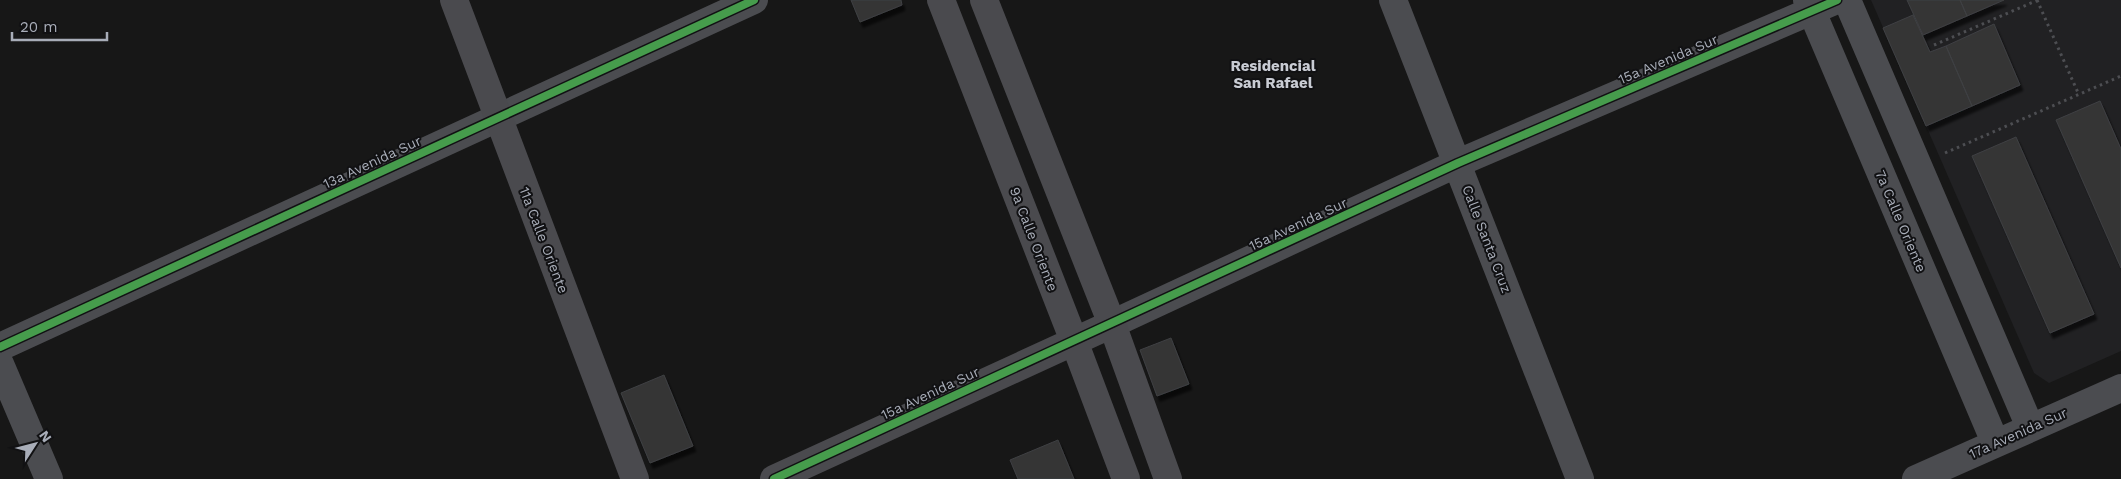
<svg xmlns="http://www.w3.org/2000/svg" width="2121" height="479" viewBox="0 0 2121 479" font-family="'Work Sans',sans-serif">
  <defs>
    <filter id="shadow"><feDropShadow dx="3" dy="5.5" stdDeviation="1" flood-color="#0009"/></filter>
  </defs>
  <rect width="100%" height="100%" fill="#171717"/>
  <!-- built -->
  <path fill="#212123" d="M1871,0h250v351l-72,32 -15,-10z"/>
  <!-- building -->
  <path fill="#353536" stroke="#3f4043" filter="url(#shadow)" d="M851,0h50l1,5 -42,17z
    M1907,0h53l7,16 -44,19z
    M1960,0h44l-37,16z
    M1913,15l17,37 16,-6 26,60 -46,20 -43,-98z
    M1994,24l26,61 -48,21 -26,-60z
    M2100,101l21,48v119l-65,-148z
    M2016,137l78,177 -44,19 -78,-177z
    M1171,338l18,46 -32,12 -17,-46z
    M664,375l29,71 -43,17 -29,-70z
    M1058,440l16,39h-56l-8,-19z"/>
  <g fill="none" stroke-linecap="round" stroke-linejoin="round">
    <!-- path -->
    <path stroke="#4d4e52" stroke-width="3" stroke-dasharray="2.5 4" stroke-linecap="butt" d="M2037,0l42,95
      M1934,45l104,-45
      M1945,153l176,-77"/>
    <!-- street -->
    <path stroke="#4b4c50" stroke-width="28" d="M1393,0l187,479
      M1807,0l188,442
      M1847,0l183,427
      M1112,324l346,-161 379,-163
      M0,347l754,-347
      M0,364l49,115
      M1916,479l205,-91"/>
    <!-- secondary -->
    <path stroke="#4a4a4e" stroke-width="28" d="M454,0l181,479
      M941,0l133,341 52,138
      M984,0l128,324 56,155
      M774,479l338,-155"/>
    <defs>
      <path id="cycleway" d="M0,347l754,-347
        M774,479l684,-316 379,-163"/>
    </defs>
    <!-- cycleway casing -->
    <use href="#cycleway" stroke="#111113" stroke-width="11"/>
    <!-- cycleway -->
    <use href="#cycleway" stroke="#469c4c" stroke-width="8"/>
  </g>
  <g text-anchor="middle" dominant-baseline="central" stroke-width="4" stroke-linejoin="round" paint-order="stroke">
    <!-- street labels -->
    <g font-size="14" fill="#a8adb8" stroke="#111113">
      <text transform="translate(1668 59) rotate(-23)">15a Avenida Sur</text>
      <text transform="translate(372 162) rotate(-25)">13a Avenida Sur</text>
      <text transform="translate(1901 221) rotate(67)">7a Calle Oriente</text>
      <text transform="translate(1298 224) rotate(-25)">15a Avenida Sur</text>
      <text transform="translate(1034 239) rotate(69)">9a Calle Oriente</text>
      <text transform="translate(1487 239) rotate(69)">Calle Santa Cruz</text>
      <text transform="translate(544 240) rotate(69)">11a Calle Oriente</text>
      <text transform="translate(930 393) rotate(-25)">15a Avenida Sur</text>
      <text transform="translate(2018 433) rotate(-24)">17a Avenida Sur</text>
    </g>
    <!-- neighbourhood labels -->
    <g font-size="15" font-weight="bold" fill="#c9ccd4" stroke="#111113">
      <text x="1273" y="66">Residencial<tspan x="1273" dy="17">San Rafael</tspan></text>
    </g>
  </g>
  <!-- north arrow -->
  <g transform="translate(35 444) rotate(54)" stroke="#111113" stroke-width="4" paint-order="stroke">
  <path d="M0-4L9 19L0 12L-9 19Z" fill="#a8adb8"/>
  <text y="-8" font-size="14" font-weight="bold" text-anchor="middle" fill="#a8adb8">N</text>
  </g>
  <!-- scale -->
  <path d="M12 32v8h95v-8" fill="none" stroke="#a8adb8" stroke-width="2.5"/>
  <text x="20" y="32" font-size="15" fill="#a8adb8" stroke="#111113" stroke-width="4" paint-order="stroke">20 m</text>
</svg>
